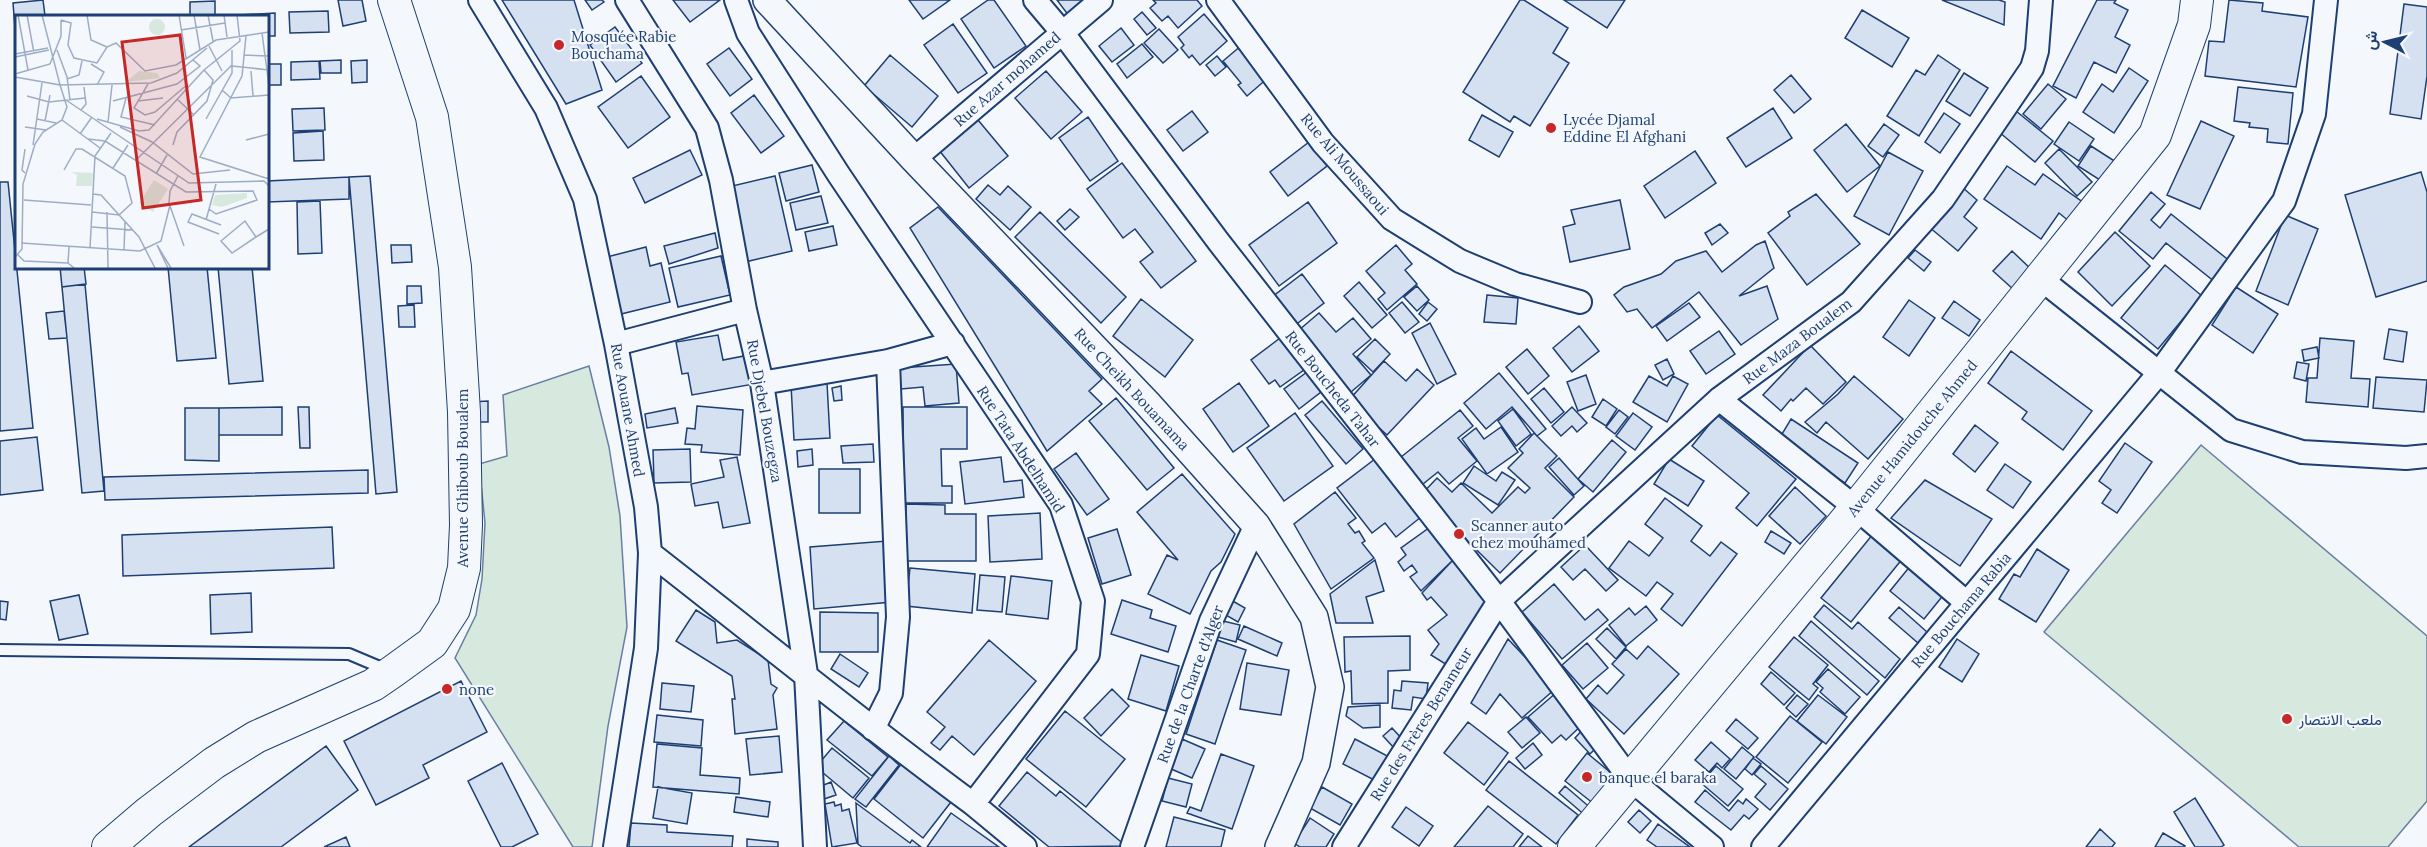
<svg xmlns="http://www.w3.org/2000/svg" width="2427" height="847" viewBox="0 0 2427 847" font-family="Lora,Vazirmatn,serif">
  <rect width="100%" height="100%" fill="#f4f7fb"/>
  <!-- green -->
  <path fill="#d7e8df" stroke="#687fa3" stroke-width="1.5" d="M589,366l20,81 11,69 7,111 -19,99 -16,121h-19l-118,-189 21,-43 6,-36 3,-56 -6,-59 28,-8 -4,-61z
    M2201,445l226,191v165l-39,46h-89l-255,-215z"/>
  <!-- building -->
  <path fill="#d5e0f0" stroke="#1d3f73" stroke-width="1.5" d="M43,0l2,16h-29v25l-3,-38z
    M338,0h24l4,21 -23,5z
    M502,0h72l28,90 -36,14z
    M585,0h17l2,2 -12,8z
    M673,0h47l-30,22z
    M909,0h41l-27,19z
    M988,0h6l32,46 -32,22 -33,-49z
    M1057,0h33l-21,16z
    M1153,0h44l5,6 -24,22 -10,-12 -6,5 -12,-13 6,-5z
    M1520,0h4l44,28 -15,25 16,10 -39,63 -16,-10 -4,6 -47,-30z
    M1564,0h61l-18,28z
    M1942,0h57l6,2 -1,23z
    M2097,0h19l-2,3 14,7 -13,27 15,8 -14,28 -22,-11 -18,36 -23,-12z
    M2229,0l34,3 -1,8 46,6 -12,70 -91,-11 4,-35 15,1z
    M215,1v15h-25v-14z
    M2404,4l23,3v69l-6,43 -31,-5z
    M1862,10l47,28 -17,29 -47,-29z
    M328,11l1,21 -39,1 -1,-21z
    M1142,12l14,16 -9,7 -13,-16z
    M275,13v23h-8v-20h-45z
    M1204,14l23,27 -27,24 -8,-10 -3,3 -8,-10 3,-3 -6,-8z
    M953,24l34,49 -29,20 -34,-48z
    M615,27l27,36 -26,19 -26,-37z
    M1121,28l13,17 -22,17 -13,-16z
    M1159,29l19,21 -15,13 -19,-20z
    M1142,44l11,13 -26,21 -10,-14z
    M1242,45l27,32 -22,19 -9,-11 3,-2 -18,-22z
    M729,48l23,31 -22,17 -23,-32z
    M890,55l48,41 -26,31 -48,-41z
    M1938,55l22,15 -41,66 -32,-20 29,-46 9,5z
    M1217,56l9,11 -11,9 -9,-11z
    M341,60v13h-20l-1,-12z
    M367,60v22l-15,1 -1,-22z
    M319,61l1,18 -29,1v-18z
    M267,64h14v21h-14z
    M2129,68l19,13 -34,52 -31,-21 19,-28 11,8z
    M1046,71l36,41 -31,27 -36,-41z
    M1964,73l24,15 -18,28 -24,-15z
    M1791,75l20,24 -17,14 -20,-23z
    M641,76l29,41 -42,31 -30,-41z
    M2048,84l18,15 -25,30 -18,-15z
    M2238,87l55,6 -5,51 -21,-2 1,-13 -19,-2 1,-4 -16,-2z
    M754,95l30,41 -23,17 -30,-40z
    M324,108l1,22 -32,1 -1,-22z
    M1773,108l19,30 -46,29 -19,-29z
    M1192,111l16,21 -25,19 -16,-21z
    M2016,111l37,30 -18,21 -36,-30z
    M1944,113l16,11 -20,29 -15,-11z
    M973,114l35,42 -39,32 -34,-43z
    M1482,115l31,17 -14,25 -30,-17z
    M1088,117l30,44 -28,20 -31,-43z
    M2201,121l33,15 -34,73 -33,-14z
    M2069,122l25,17 -15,22 -25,-17z
    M1846,124l34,42 -33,26 -33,-42z
    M1884,124l15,11 -16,22 -15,-11z
    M323,131l1,29 -30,1 -1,-28z
    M1309,142l18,24 -39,30 -18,-24z
    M2091,146l25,16 -13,20 -25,-16z
    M2059,149l33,33 -15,14 -32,-33z
    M690,150l12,25 -57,28 -12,-25z
    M1695,151l21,32 -51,35 -21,-32z
    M1888,152l35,19 -34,64 -35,-19z
    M1122,163l74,98 -35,27 -21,-26 13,-10 -18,-23 -12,9 -36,-49z
    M812,165l7,27 -33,9 -7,-28z
    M2007,166l28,19 8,-11 41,29 -14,19 -11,-9 -18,26 -57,-40z
    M2421,172l6,20v89l-51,16 -31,-102z
    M370,176l27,316 -21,2 -27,-317z
    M775,176l17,75 -47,11 -17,-75z
    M349,177v22l-82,3v-21z
    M0,182h8l25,246 -33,3z
    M988,185l12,10 8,-9 23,21 -21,23 -34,-31z
    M1962,187l15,13 -13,17 13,11 -19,23 -29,-24z
    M2151,192l14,12 -14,16 9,8 11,-14 60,48 -16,20 -49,-39 -13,16 -34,-28z
    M1816,194l44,50 -53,41 -39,-52 22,-17 -2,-4z
    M821,196l7,27 -32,7 -6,-27z
    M1620,200l10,49 -60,13 -7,-35 12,-3 -4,-14z
    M320,201l2,52 -24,1 -1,-52z
    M1308,202l29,41 -58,43 -30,-41z
    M938,207l164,172 -13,12 13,13 -55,47 -137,-223z
    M1070,209l9,8 -14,13 -8,-9z
    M1040,212l86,85 -25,26 -86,-86z
    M2285,215l33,14 -30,76 -32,-14z
    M1720,224l8,9 -16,12 -7,-12z
    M833,226l4,19 -28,6 -4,-19z
    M2115,232l35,34 -38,40 -34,-34z
    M715,233l3,15 -49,16 -5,-18z
    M1765,241l9,27 -35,28 28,-10 11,33 -37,26 -42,-53 -47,36 -15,-19 -10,3 -13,-17 10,-8 37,-13 15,-13 30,-10 16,21 34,-27z
    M391,245h20l1,17 -20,1z
    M1396,245l16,19 -7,6 12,14 -30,26 -9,-11 7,-6 -19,-22z
    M646,247l4,19 11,-3 9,39 -53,13 -14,-57z
    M1915,250l16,12 -7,9 -16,-13z
    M2012,251l20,19 -18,20 -21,-19z
    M721,256l9,39 -52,12 -9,-39z
    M2165,265l37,31 -44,53 -37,-31z
    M60,267h24l2,17 -24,3z
    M168,267h39l9,91 -39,3z
    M218,267h34l11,114 -34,3z
    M1302,274l22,29 -30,23 -22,-29z
    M1359,282l28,33 -15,13 -28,-32z
    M85,284l19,207 -22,2 -20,-206z
    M407,286h14l1,17 -15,1z
    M1417,286l12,14 -12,11 -13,-14z
    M2236,287l42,27 -25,39 -41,-28z
    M1487,295l31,3 -2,26 -32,-2z
    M1141,299l52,41 -28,37 -52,-41z
    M1909,300l26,18 -26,38 -26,-19z
    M1954,301l26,19 -11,16 -27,-18z
    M1402,302l17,20 -14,11 -16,-20z
    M1428,302l9,7 -10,12 -8,-7z
    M1689,303l11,14 -33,24 -11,-15z
    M414,305l1,22h-16l-1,-21z
    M64,311l3,27 -18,1 -3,-26z
    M1319,313l17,19 17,-14 18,21 -18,15 18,21 -20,17 -52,-62z
    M1430,323l26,51 -19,10 -25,-51z
    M1579,326l20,25 -27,21 -19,-24z
    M2389,329l18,3 -4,30 -19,-3z
    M1719,331l16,23 -29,20 -16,-23z
    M718,335l5,25 26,-5 5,29 -62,11 -4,-22 -6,1 -6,-32z
    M1284,335l24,32 -28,20 -5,-7 -6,4 -18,-24z
    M2320,338l34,3 -3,37 19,1 -2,28 -62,-5 2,-24h9z
    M1375,339l15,15 -17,18 -16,-15z
    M1810,345l36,37 -23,22 -17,-16 -13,13 -2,-2 -10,12 -18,-16z
    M2317,347l2,11 -15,3 -2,-11z
    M1527,349l22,27 -21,18 -22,-27z
    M2011,351l81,60 -29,39 -41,-31 5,-7 -39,-29z
    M1667,359l7,15 -11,6 -8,-15z
    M1384,361l22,20 11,-12 17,16 -47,50 -38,-35z
    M2297,362l12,2 -3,17 -12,-3z
    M956,364l3,39 -34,3 -2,-19 -22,2 -2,-21z
    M1307,372l14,20 -22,17 -15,-20z
    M1499,373l47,56 -9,7 -25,-29 -26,22 -22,-26z
    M1586,375l10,29 -18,7 -11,-29z
    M1649,376l18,10 6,-10 15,8 -21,38 -34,-20z
    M1854,376l49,43 -35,40 -42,-37 -9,11 -12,-11 33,-28z
    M2376,377l51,3 -3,32 -51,-4z
    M827,383l3,55 -36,2 -3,-55z
    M1239,383l30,43 -36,26 -30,-43z
    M841,386l1,14 -8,1 -2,-13z
    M1544,388l20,24 -13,11 -20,-24z
    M1116,398l58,70 -27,22 -58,-69z
    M1603,399l14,10 -11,17 -14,-9z
    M488,401v21h-17v-20z
    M1322,401l41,48 -17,15 -41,-49z
    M697,406l46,4 -3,45 -39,-3 1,-7 -17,-1 2,-16 8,1z
    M282,407v28h-63v-27z
    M298,407h11l1,41h-10z
    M903,407h64v42h-26l1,37h10v17h-48z
    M1572,407l15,16 -10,9 -5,-6 -11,10 -9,-10z
    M185,408h34v53l-34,-1z
    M675,408l3,15 -31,5 -2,-14z
    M1513,409l18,25 -15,12 -18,-25z
    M1460,410l13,16 -15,12 19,23 -28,23 -11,-12 -15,12 -22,-27z
    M1619,410l9,7 -13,17 -9,-7z
    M1295,413l38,53 -49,35 -37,-53z
    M1633,413l19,14 -17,23 -19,-14z
    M1717,415l79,64 -39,47 -21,-18 13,-15 -57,-47z
    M1791,419l67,44 -13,20 -66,-44z
    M1975,425l23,18 -23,29 -22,-18z
    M1501,427l17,25 -31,22 -25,-35 14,-11 8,11z
    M1534,433l23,23 -12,12 29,29 -74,76 -79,-78 16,-17 15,14 9,-9 31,30 26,-26 7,6 5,-5 -22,-20 15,-15 -4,-4z
    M37,437l6,53 -43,5v-54z
    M1612,440l14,12 -33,40 -15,-13z
    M2125,443l27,19 -35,51 -15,-10 9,-13 -12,-9z
    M873,444l1,18 -31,1 -2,-17z
    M690,449l1,33 -37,1 -1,-33z
    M812,449l1,16 -15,2 -1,-16z
    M1076,453l33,46 -22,16 -33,-46z
    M737,457l13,66 -27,5 -5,-26 -23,4 -4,-22 33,-7 -4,-17z
    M1001,457l3,25 18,-2 2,17 -59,7 -5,-42z
    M1559,458l25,28 -10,9 -25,-28z
    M1375,459l46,58 -25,20 -11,-14 -13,10 -35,-45z
    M1669,459l35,22 -16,25 -34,-22z
    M2005,464l26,18 -18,26 -26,-18z
    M1474,466l22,15 6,-9 13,8 -17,25 -35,-22z
    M819,469h41v44h-41z
    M368,470v23l-263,7 -1,-23z
    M1182,474l53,60 -14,28 -10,9 -21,43 -42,-20 19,-39 11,5 -41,-48z
    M1925,480l67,39 -32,47 -69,-48z
    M1795,487l31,29 -26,28 -31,-28z
    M1335,492l21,26 -8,6 7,9 4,-2 6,10 -3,2 12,15 -43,31 -37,-65z
    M1665,498l37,28 -11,15 19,15 11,-14 16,12 -55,72 -21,-17 12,-15 -16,-12 -11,14 -37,-28 20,-27 20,15 14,-18 -18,-14z
    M906,504l39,1v9h31v47h-70z
    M1040,513l2,46 -52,3 -2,-46z
    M1433,525l23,32 -35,34 -11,-14 7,-5 -5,-7 -8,6 -6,-9 8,-7 -5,-7z
    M332,527l2,41 -211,8 -1,-41z
    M1117,529l14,46 -29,9 -14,-46z
    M1771,531l20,12 -7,11 -19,-12z
    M1873,534l30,24 -52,64 -30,-24z
    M887,541l5,61 -78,7 -4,-62z
    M1585,545l33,35 -12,11 -21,-22 -12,11 -12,-13z
    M2037,549l32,21 -33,52 -37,-23 15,-25 6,3z
    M1375,560l9,31 -18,6 7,26h-37l-6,-29z
    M1453,560l34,40 -40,65 -16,-10 8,-11 -11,-14 19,-15 -16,-18 -4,3 -5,-7z
    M1911,565l34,28 -21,26 -34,-28z
    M910,568l65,6 -3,39 -66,-7z
    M980,575l25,2 -3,35 -25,-2z
    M1011,576l41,5 -4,38 -42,-5z
    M1554,584l31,36 13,-11 10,11 -46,39 -40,-47z
    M251,593l1,39 -41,2 -1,-39z
    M79,595l9,39 -29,6 -9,-39z
    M1122,600l30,10 -2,8 26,8 -8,26 -57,-18z
    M1231,600l14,8 -7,14 -14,-8z
    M0,601l8,1 -2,18 -6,-1z
    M1824,605l28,24 6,-7 42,37 -15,19 -71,-61z
    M1646,606l11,14 -31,26 -17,-21 20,-17 6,7z
    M1899,607l28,25 -9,11 -29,-25z
    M696,610l19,12 2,21 20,-3 31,20 3,24 6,4 -4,7 4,34 -42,5 -3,-35h3l-3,-23 -56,-35z
    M820,612l58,1v39h-58z
    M1223,621l17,4 -4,17 -18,-5z
    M1811,621l68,60 -12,14 -68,-59z
    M1244,626l38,17 -5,13 -39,-17z
    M1607,628l19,19 -10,12 -20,-20z
    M1410,636v34l-22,1v32l-36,1 -1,-33 -6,1 -1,-35z
    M1794,637l34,28 -15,19 5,4 -9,12 -40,-33z
    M1508,639l47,50 -33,29 -22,-24 -14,20 -15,-11z
    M1957,639l22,15 -17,28 -23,-15z
    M989,640l47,41 -62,74 -22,-19 -12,14 -9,-7 14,-16 -18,-15z
    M1217,640l29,10 -31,94 -29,-10z
    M1587,643l21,25 -25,21 -21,-24z
    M1648,646l31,28 -55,60 -38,-35 12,-14 9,9 17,-19 -12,-11 14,-15 11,10z
    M840,654l28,19 -9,14 -28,-18z
    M1141,655l38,11 -13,45 -38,-12z
    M1247,663l42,7 -8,45 -41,-6z
    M1828,669l32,28 -15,17 -25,-22 3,-4 -7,-6z
    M1771,672l24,21 -11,12 -23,-21z
    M461,681l26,51 -64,33 6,13 -53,27 -32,-64z
    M1402,681l26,2 -2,16 -13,-2 -2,13 -19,-2 2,-18 7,1z
    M662,683l32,3 -3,26 -31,-3z
    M1112,689l17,17 -28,30 -17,-18z
    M1557,692l27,31 -18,17 -5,-5 -9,8 -24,-26z
    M1797,695l11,9 -12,13 -10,-9z
    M1818,695l29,22 -21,27 -29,-23z
    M1380,705v22l-17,1 -17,-12 2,-9z
    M1065,711l60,48 -39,48 -60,-48z
    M657,715l46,5 -2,26 -47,-4z
    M1790,716l32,26 -34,41 -32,-26z
    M1526,717l14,16 -18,15 -14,-16z
    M1736,719l22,19 -10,11 -22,-18z
    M844,721l44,36 -16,19 -45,-36z
    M1468,722l40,31 -24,32 -40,-32z
    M1392,728l12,13 -9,8 -12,-13z
    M1584,728l16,16 -10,10 -15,-16z
    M779,736l3,36 -32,3 -4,-36z
    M1182,739l23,10 -13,29 -23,-10z
    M1355,739l40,21 -13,24 -39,-20z
    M1711,742l19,17 -8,9 -5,-5 -8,9 -14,-12z
    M1533,743l9,12 -17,14 -9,-11z
    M657,744l45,4 -2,27 40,3 -1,16 -86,-7z
    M326,746l32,44 -77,57h-92z
    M1742,747l12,10 -18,22 -12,-10z
    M832,748l37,30 -16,20 -37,-31z
    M1587,753l29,24 -22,27 -29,-23z
    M1221,754l33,12 -22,63 -45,-16 3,-6 11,4z
    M889,756l10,9 -33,42 -11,-8z
    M1753,758l8,6 -9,11 -7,-6z
    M1509,761l69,54 -22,29 -70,-54z
    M502,763l36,71 -26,13h-11l-33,-66z
    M902,763l49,39 -28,36 -49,-39z
    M1716,766l27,23 -15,17 -27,-23z
    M1761,766l27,23 -18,21 -15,-13 11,-13 -12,-10z
    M1027,772l29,24 4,-5 66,55 -77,1 -50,-41z
    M1168,778l24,6 -6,23 -24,-6z
    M831,782l5,13 -12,4 -5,-12z
    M1565,786l28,24 -6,7 -28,-24z
    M658,787l34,6 -5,31 -34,-6z
    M1322,787l30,17 -12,21 -30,-17z
    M1705,790l24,21 9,-11 5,4 3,-5 12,10 -9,10 -5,-4 -13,15 -36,-28z
    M736,797l34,5 -2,15 -34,-5z
    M2195,798l29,47 -3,2h-26l-21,-35z
    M834,802l1,4 6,-2 1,7 7,-2 8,34 -25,4 -7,-43z
    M856,803l54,40 2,-3 9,7h-59l-4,-3z
    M1488,806l35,28 -10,13h-59z
    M1406,807l27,19 -14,20 -27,-19z
    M1639,810l12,11 -11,12 -12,-11z
    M951,813l48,34h-72z
    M1174,817l51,13 -4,17h-55z
    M1310,818l24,16 -8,13h-26l-6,-4z
    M631,823l36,2v7l66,4 -1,11h-103z
    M1658,824l32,23h-33l-10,-7z
    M2100,829l15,14 -3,4h-26z
    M2163,833l22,13 -1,1h-29z
    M1528,836l14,11h-23z
    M346,837l4,10h-26z
    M747,839l31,3v5h-31z"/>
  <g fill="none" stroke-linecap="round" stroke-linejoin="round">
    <defs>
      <path id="service" d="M0,650l349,4 38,16"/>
      <path id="minor" d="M480,0l66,108 39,91 31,145 30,163 4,46 -4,95 -31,199
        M627,0l80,128 14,52 24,130 17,73 44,291 9,173
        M1035,0l27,32 156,209 281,360 131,178 82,68
        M1218,0l105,143 69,76 68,42 55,23 65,18
        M914,159l187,-159
        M2041,279l190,151 71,22 104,6 21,-2
        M616,344l129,-34
        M762,383l126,-22 65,-18
        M1719,399l137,109 111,95
        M650,553c108,84 213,170 323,251l115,-150 5,-53 -32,-96 -222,-330 -91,-142 -12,-33
        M873,729l18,-36 7,-76 -10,-256
        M973,804l52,43
        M1132,847l79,-226 45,-96
        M1344,847l155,-246 220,-202 132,-97 92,-103 89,-131 5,-17 4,-51
        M1763,847l396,-474 125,-172 30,-87 12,-114"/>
      <path id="tertiary" d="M767,0l147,159 233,244 109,122 58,92 16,70 -14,76 -37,84"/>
      <path id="secondary" d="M108,847l41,-35 65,-49 42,-26 117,-52 19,-13 40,-29 22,-34 10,-41 2,-43 -2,-113 -9,-145 -23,-150 -38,-117
        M1574,847l282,-339 299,-373 39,-110 3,-25"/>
    </defs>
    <!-- service casing -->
    <use href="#service" stroke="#1d3f73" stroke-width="14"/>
    <!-- minor casing -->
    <use href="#minor" stroke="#1d3f73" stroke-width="26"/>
    <!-- tertiary casing -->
    <use href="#tertiary" stroke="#1d3f73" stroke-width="30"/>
    <!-- secondary casing -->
    <use href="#secondary" stroke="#1d3f73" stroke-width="34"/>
    <!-- service -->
    <use href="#service" stroke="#f4f7fb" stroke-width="10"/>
    <!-- minor -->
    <use href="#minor" stroke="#f4f7fb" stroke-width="22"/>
    <!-- tertiary -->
    <use href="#tertiary" stroke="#f4f7fb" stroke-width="27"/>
    <!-- secondary -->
    <use href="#secondary" stroke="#f4f7fb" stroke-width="32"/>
  </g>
  <!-- markers -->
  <g fill="#c62828" stroke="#f4f7fb" stroke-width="2">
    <circle cx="559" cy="45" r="6"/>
    <circle cx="1551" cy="128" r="6"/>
    <circle cx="1459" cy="534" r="6"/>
    <circle cx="447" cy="689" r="6"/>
    <circle cx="2287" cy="719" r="6"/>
    <circle cx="1587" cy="777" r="6"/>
  </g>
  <g text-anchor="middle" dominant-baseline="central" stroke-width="4.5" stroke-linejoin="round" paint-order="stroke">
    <!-- poi labels -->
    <g font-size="15" fill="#1d3f73" stroke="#f4f7fb" text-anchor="start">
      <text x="571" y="36">Mosquée Rabie<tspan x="571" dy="17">Bouchama</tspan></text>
      <text x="1563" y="119">Lycée Djamal<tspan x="1563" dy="17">Eddine El Afghani</tspan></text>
      <text x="1471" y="525">Scanner auto<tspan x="1471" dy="17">chez mouhamed</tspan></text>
      <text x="459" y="689">none</text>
      <text x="2299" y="719">ملعب الانتصار</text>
      <text x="1599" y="777">banque el baraka</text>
    </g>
    <!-- street labels -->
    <g font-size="15" fill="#1d3f73" stroke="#f4f7fb">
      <text transform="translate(1007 79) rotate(-41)">Rue Azar mohamed</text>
      <text transform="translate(1345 164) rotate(50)">Rue Ali Moussaoui</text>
      <text transform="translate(1797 341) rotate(-37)">Rue Maza Boualem</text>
      <text transform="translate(1132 389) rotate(47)">Rue Cheikh Bouamama</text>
      <text transform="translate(1333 389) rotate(52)">Rue Boucheda Tahar</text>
      <text transform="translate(628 410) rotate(80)">Rue Aouane Ahmed</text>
      <text transform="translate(765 411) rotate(80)">Rue Djebel Bouzegza</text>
      <text transform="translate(1912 438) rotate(-51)">Avenue Hamidouche Ahmed</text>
      <text transform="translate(1021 449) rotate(57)">Rue Tata Abdelhamid</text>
      <text transform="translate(462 478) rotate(-90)">Avenue Ghiboub Boualem</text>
      <text transform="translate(1961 610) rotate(-50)">Rue Bouchama Rabia</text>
      <text transform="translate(1190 684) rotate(-70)">Rue de la Charte d'Alger</text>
      <text transform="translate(1421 724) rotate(-58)">Rue des Frères Benameur</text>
    </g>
  </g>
  <!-- overview -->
  <g transform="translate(15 15)">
    <rect width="254" height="254" fill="#f4f7fb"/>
    <path d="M134 12a8 8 0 1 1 16 0a8 8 0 1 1-16 0ZM124,56l18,2 3,5 -34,4zM56,157l22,1 -1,13h-16l1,-11zM139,165l14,9 -15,23 -14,-9zM232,178v5l-25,9 -10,-2 3,-10z" fill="#d7e8df"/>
    <path fill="none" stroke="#9eadc5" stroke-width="1.5" d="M3,0l10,55M12,0l7,38M27,0l18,70 91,-2 26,-10 30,-25M72,0l4,25 16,7M164,0l7,43M179,0l6,35M193,0l5,26M209,0l3,22M46,5l10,3 -3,22 6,13 23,5 10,-16 9,-4 29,28 31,-6 40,-25 53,-8M166,15l44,-7M247,18l7,53M231,21l-4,40 -42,81 69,22M194,31l13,25M42,35l10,27 3,23M0,39l33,-6M229,40l25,1M0,42l34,-7M76,49l13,8 -7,13M217,51l37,4M236,56l2,25M0,59l35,-10 11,-28v-16M0,62l45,8 7,22 -5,13 -19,12 -8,12 -12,40 -1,65 -7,8M52,64l12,-4 3,-14M133,69l-14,24 11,7 10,-3 33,-28M207,75l9,8 38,-3M12,81l22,6 36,-4M111,83l-5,19 34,8M162,84l17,16M51,85l123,83 75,-2 5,5M98,86l64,-17 23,-18 -7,-6M123,86l25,-3M66,95l5,-6 -2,-17M22,104l19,4M82,104l42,12 10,-1 55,-60 36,-29 -3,-26M191,104l26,-46v-23M47,105l38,28M30,106l5,-26M93,107l4,-37M10,112l21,3M105,112l32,15 41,32 37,-4M65,119l12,-17M73,124l17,2 81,51 67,-1 4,9 -41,14 -7,-5M231,125l23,-6M18,130l9,-62M158,130l4,-13 30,-31 6,-21 -9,-10M10,134l-3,21 3,3M121,145l96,-95M98,153l15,-23M49,155l12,-21h6l43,27 7,27 -13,12 -27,-3M141,159l11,-19M163,161l-8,15 -1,12 15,43M78,179l8,1 38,42 16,31M9,185l67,5M92,197l1,56M191,205l10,-36M77,212l40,3M204,219l-31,-12 4,-8 29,11M241,222l-11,-16 -24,20 11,12 24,-16 13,-8M6,228l119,8 21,-10 9,-36M142,230l14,23M142,230l11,23M54,232l-1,16 6,5M75,233l5,-92 16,-23M109,235l1,-28M3,240l6,6 44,2"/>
    <path fill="#c62828" fill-opacity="0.15" stroke="#c62828" stroke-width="3" d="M165,20l21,165 -58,8 -21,-166z"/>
    <rect width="254" height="254" fill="none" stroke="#1d3f73" stroke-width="3"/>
  </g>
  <!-- north arrow -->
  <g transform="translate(2385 42) rotate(277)" stroke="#f4f7fb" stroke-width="4.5" paint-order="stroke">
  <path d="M0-4.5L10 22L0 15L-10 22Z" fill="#1d3f73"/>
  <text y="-9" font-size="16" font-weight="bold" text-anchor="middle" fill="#1d3f73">ش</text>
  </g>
</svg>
